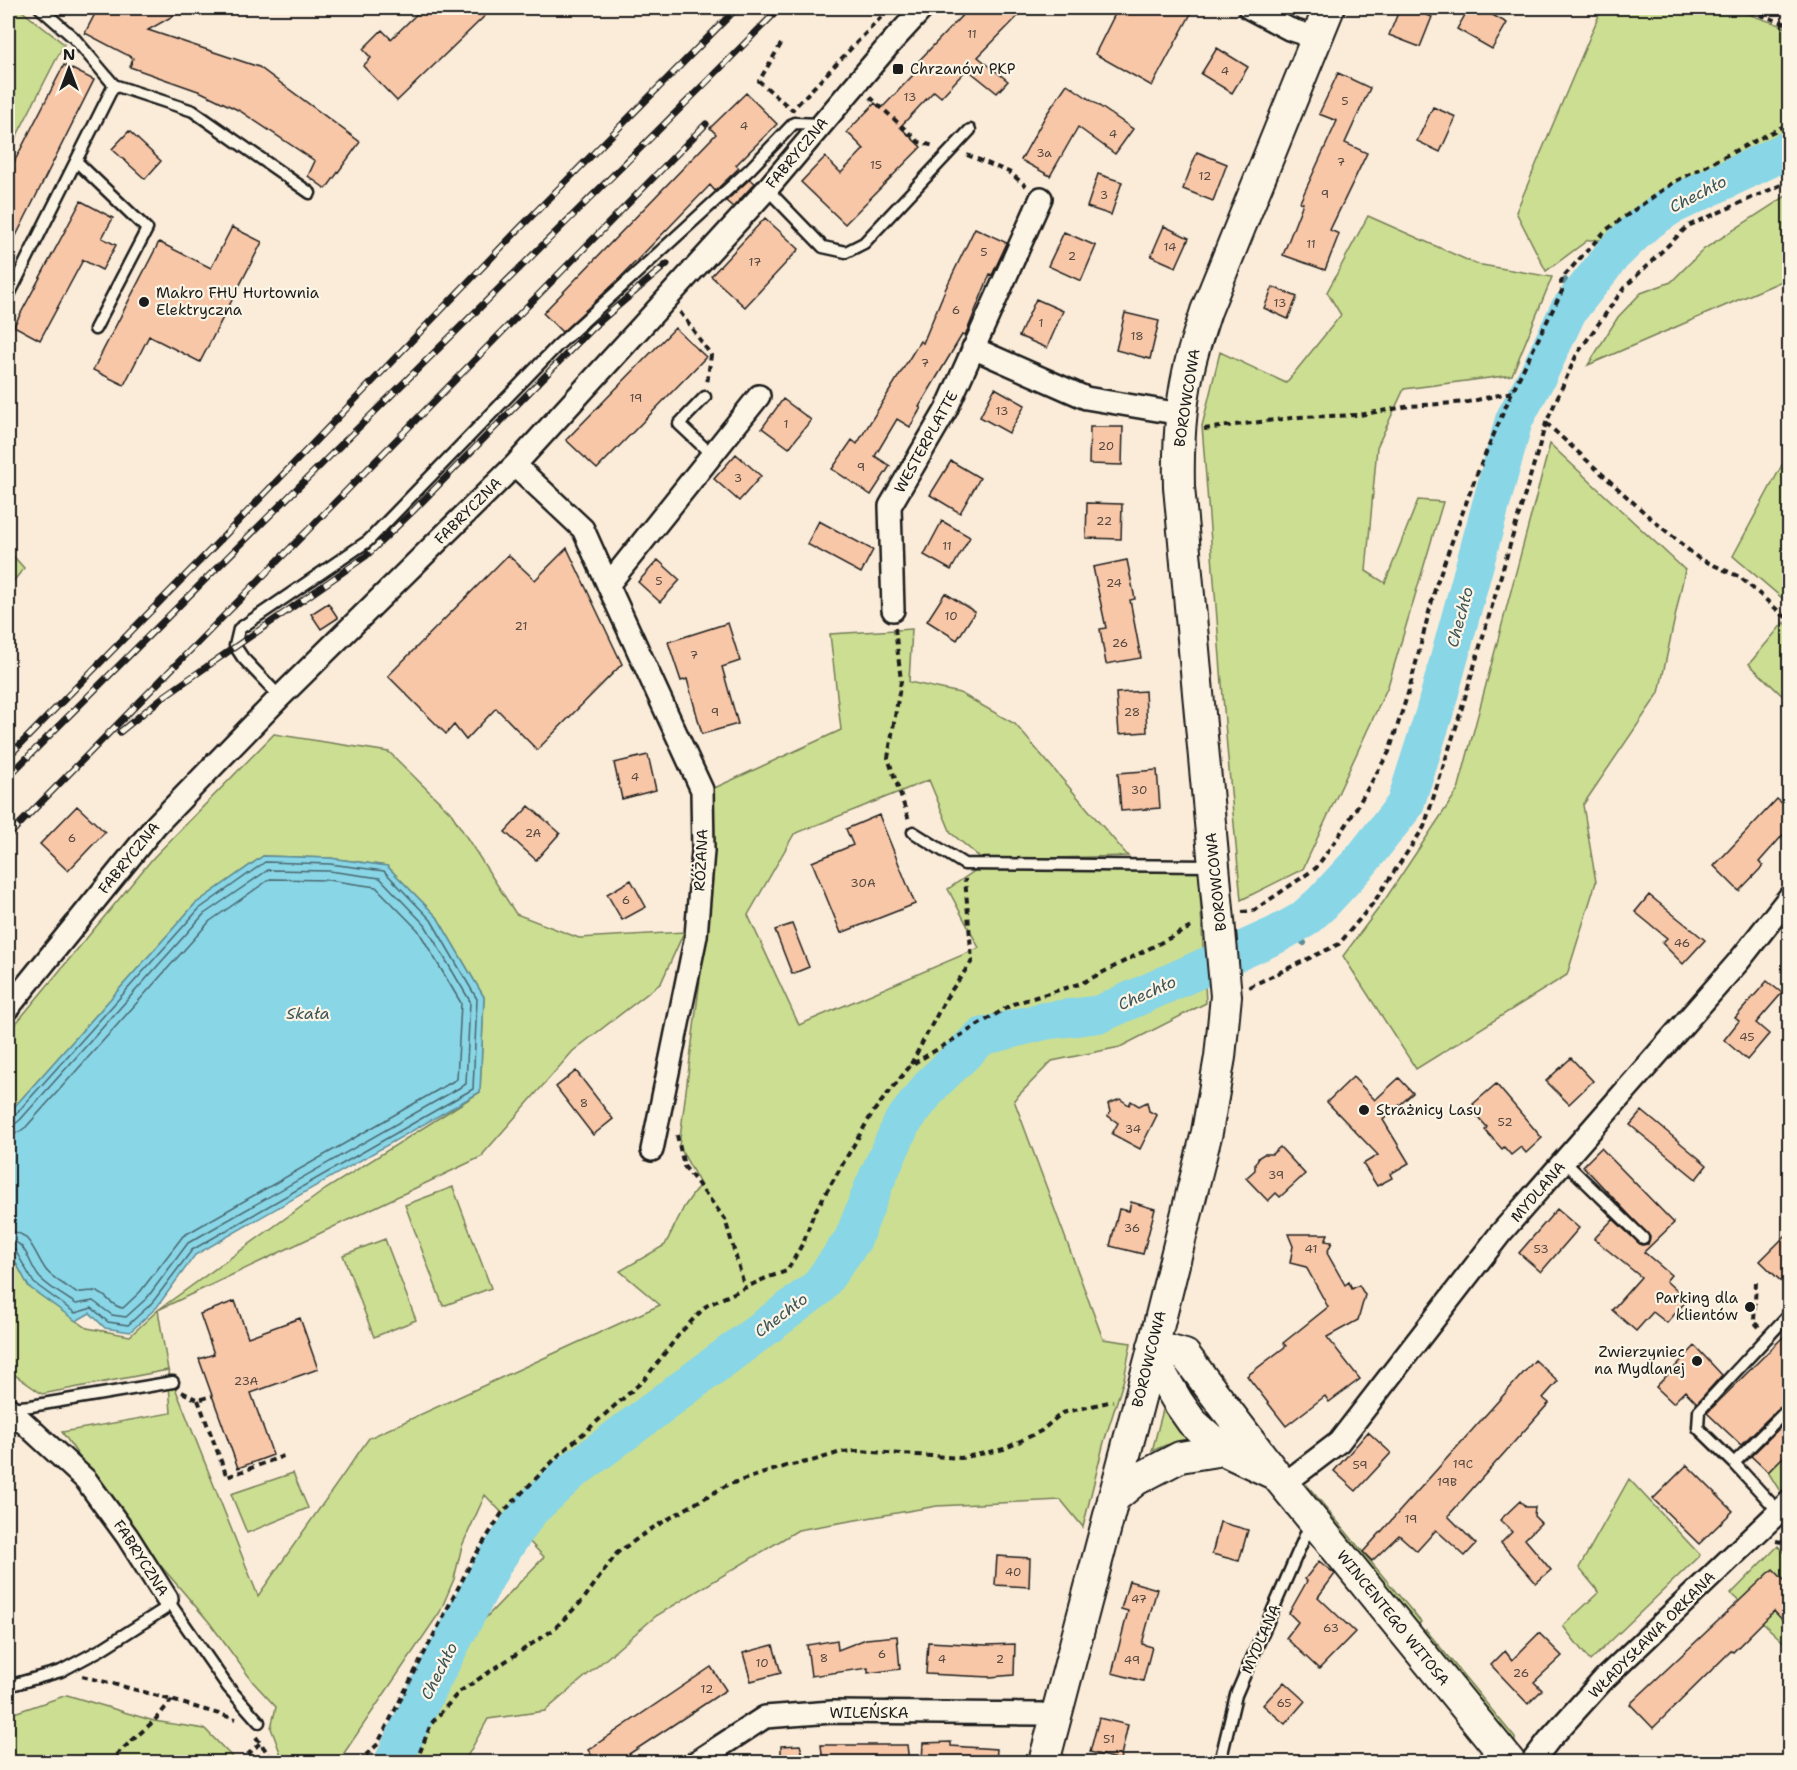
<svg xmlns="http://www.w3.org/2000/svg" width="1797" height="1770" viewBox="0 0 1797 1770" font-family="'Shantell Sans',sans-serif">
  <rect width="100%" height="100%" fill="#fbecd9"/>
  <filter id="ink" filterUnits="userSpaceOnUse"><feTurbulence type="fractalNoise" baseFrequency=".0167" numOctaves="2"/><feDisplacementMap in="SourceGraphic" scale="12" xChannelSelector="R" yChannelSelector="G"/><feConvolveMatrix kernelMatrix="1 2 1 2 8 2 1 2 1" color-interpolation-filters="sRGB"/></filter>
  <g filter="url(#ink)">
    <!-- green -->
    <path fill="#ccde92" stroke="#747d57" stroke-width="1.5" d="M8,8h10l46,36 -56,109z
      M1602,8h128l59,20v110l-18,7 -128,71 -28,31 -13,-7h-14l-42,31 -30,-59z
      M1789,194v84l-201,87 30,-48 23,-24 30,-11 33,-33z
      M1368,216l108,48 76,13 -40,98 -108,14 -27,58 -11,124 19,12 33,-83 25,2 -55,184 -85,183 -62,31 -14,-152 -25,-322 18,-74 66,31 55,-68 -14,-23z
      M1550,444l135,126 -26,123 -76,112 13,77 -29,93 -151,94 -73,-113 41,-55 74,-111z
      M1789,452l1,152h-1l-56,-48z
      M8,550l16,18 -16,20z
      M1784,622l5,5v75l-40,-38z
      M912,629l-3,53 51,11 55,31 113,132 -145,4 -32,-27 -22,-53 -135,54 -46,81 51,110 180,-77 -31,-59 31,-21 220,4 7,131 -86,44 -68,14 -38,39 89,239 28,4 -7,36 -20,63 -21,85 -22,-27 -124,6 -139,24 -142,86 -111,95 -57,8 -24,43h-59l54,-108 14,-23 71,-74 -59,-62 -23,51 -8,33 -14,33 -102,150h-42l-15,-7 -10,-27 5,-21 -23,-25 -44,-60 -78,-91 -69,-99 109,-19 -3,-43 -126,24 -34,-24v-122l21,39 58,41 43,8 28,-26 168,-121 154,-97 4,-95 -47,-80 -50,-51 -57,-8 -67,-2 -68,48 -187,210v-81l145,-175 121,-124 115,18 62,61 65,101 63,24 105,-6 -23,51 -88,68 -90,103v2l-325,154 10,60 90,226 111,-158 291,-133 -40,-34 45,-26 19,-38 16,-23 -21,-38 28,-222 3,-134 131,-60 -11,-96z
      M453,1187l38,101 -48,18 -38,-101z
      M385,1239l31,81 -42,17 -31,-82z
      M1167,1395l33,43 -34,7 -14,6z
      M1789,1450v35l-8,8 -13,-21z
      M293,1473l15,35 -61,25 -16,-39z
      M1629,1479l71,76 -110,106 -27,-35 36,-34 -20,-24z
      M1307,1485l114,137 -3,3h-6l-106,-134z
      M1778,1546l11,11v90l-58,-53z
      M1426,1630l89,108v4l-3,1 -89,-105z
      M67,1695l87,26 51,8 32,33h-229v-47z"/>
    <!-- water -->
    <path fill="#89d6e7" stroke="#5d8c96" stroke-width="1.5" d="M263,856l67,2 57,8 50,51 47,80 -4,95 -285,163 -38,52 -27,25 -25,-4 -15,-15 -14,8 -47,-34 -21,-39v-134l187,-210z"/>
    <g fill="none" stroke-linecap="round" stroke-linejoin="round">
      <!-- shore -->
      <path stroke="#48666d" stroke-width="1.5" d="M8,1118l7,-3 184,-206 66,-47 65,2 54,7 47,49 46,79 -4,90 -281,161 -40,53 -24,22 -20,-3 -16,-14 -17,5 -41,-30 -19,-33 -7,-3
        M8,1125l7,-1 5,-4 184,-206 64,-44 61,1 51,7 45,47 45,76 -4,83 -278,159 -41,55 -21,19 -14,-2 -19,-14 -17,3c-12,-8 -26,-16 -36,-26 -11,-12 -13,-37 -32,-38
        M8,1134l11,-2 7,-5 184,-206 60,-42 58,1 48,7 42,43 43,73 -4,76 -274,157 -43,56 -17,16c-11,-1 -15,-12 -26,-16 -7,-2 -14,0 -21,1 -9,-7 -23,-14 -30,-23 -12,-16 -15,-39 -38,-39"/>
      <!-- stream -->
      <path stroke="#5d8c96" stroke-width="6" d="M1595,253l9,13
        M1565,280l8,24
        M1288,929l16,14
        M420,1679l8,9"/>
      <!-- river -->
      <path stroke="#89d6e7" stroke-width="38" d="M393,1762l35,-74 66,-126 36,-52 40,-37 248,-185 35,-49 21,-54 28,-62 31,-40 48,-46 63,-16 56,-7 176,-79 27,-15 19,-17 39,-42 44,-56 29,-91 80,-294 26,-49 28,-60 45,-57 31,-30 25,-17 121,-58"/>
    </g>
    <!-- building -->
    <path fill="#f8c7a8" stroke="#1c1c1c" stroke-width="1.5" d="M98,8h89l-39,22 111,37 101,75 -34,47 -18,-13 7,-15 -75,-50 -39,-19 -71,-25 3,-9 -48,-25z
      M423,8h70l-96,93 -34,-35 8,-8 -8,-9 19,-19 9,9z
      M969,8h57l-48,49 30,24 -11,12 -30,-24 -26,28 -7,-6 -34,36 21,20 -76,77 -44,-42 24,-25 16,16 23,-24 -17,-17 28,-29 6,6 34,-36 -4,-4z
      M1118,8h76l-42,78 -57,-32z
      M1400,8h8l24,9 -12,30 -31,-12z
      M1469,8h11l27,15 -15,26 -35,-20z
      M1217,48l31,19 -16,26 -31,-19z
      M64,65l30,15 -86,172v-78z
      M1338,73l32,15 -25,55 22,10 -37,77 9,4 -14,36 -42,-15 20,-52 -3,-1 37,-81 -18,-7z
      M1067,84l66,45 -18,25 -37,-27 -28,49 -29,-16 25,-45z
      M746,93l31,31 -41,41 3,3 -24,23 -5,-6 -96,99 -52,48 -19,-19 173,-179 -6,-6z
      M1433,107l23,10 -16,35 -23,-11z
      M129,131l32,30 -16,18 -33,-30z
      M1197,152l30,12 -14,37 -30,-12z
      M1098,174l24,8 -11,33 -24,-8z
      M750,179l5,4 -22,24 -7,-6z
      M81,201l32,17 -11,20 14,7 -14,25 -19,-10 -43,80 -26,-14z
      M765,218l34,31 -54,58 -34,-31z
      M1164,226l25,12 -13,29 -25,-11z
      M232,227l30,15 -62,120 -51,-26 -25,49 -31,-15 66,-128 52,26z
      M975,228l32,15 -15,32 -2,-1 -25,62 -3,-1 -43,72 2,1 -11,19 -13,-8 -22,37 15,10 -19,29 -39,-26 20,-29 5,4 63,-103 3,2 22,-53z
      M1064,232l32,14 -15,35 -33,-15z
      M1273,287l24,10 -9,22 -24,-11z
      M1036,299l27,12 -16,37 -28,-12z
      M1125,313l34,8 -9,38 -34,-9z
      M675,328l31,29 -109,112 -31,-29z
      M995,388l30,17 -16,28 -29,-16z
      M783,399l28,21 -22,28 -27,-20z
      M1090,427h33l-1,38 -33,-1z
      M736,454l25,22 -22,25 -25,-22z
      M951,461l29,17 -20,35 -30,-18z
      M1087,503l35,1 -1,35 -35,-1z
      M819,521l54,29 -12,23 -54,-29z
      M942,521l28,16 -19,33 -27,-15z
      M567,548l55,116 -85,86 -41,-42 -30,32 -12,-15 -8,9 -58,-58 120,-121 27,25z
      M658,560l22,20 -20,22 -22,-20z
      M1127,560l8,39 -5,1 11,58 -35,6 -6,-35 6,-1 -13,-61z
      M945,593l30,19 -18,28 -30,-19z
      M328,603l10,15 -17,11 -10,-15z
      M728,623l12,38 -18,6 16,57 -36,10 -15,-55 -6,2 -13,-39z
      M1145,691l2,41 -28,2 -3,-41z
      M648,755l8,35 -34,9 -8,-36z
      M1157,770l3,38 -39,3 -3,-38z
      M1777,799l13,11v17l-31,35 4,4 -24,25 -25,-25z
      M77,806l28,26 -37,39 -28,-27z
      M529,806l31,27 -24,27 -31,-28z
      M879,815l36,89 -74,29 -29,-71 41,-17 -7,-16z
      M631,880l15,27 -24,13 -15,-26z
      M1649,895l56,45 -22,24 -21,-21 5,-5 -32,-26z
      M792,924l17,43 -17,7 -17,-44z
      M1767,981l15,12 -26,30 13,11 -22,26 -23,-20 15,-19 -4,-3z
      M1571,1058l22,23 -24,23 -23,-23z
      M576,1071l37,48 -20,16 -37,-48z
      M1353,1077l22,23 24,-22 14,15 -30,27 26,43 -19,11 2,4 -15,8 -14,-22 15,-9 -51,-53z
      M1496,1084l46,54 -16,15 -5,-6 -10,8 -7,-8 -2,2 -17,-19 2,-3 -9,-10 4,-3 -9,-10z
      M1120,1099l9,6 2,-4 8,5 8,-4 2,9 8,4 -17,34 -28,-15 6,-11 -10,-7 2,-4 -2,-8z
      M1642,1111l65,54 -11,14 -66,-54z
      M1280,1147l25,27 -25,23 -4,-4 -8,8 -22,-23 9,-8v-6l4,-7 5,-3h8z
      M1601,1148l73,75 -30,29 27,23 -5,6 21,19 -20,23 -14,-11 -17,19 -24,-21 29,-33 -47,-38 19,-20 28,26 7,-1 2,-7 -67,-71z
      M1131,1202l24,7 -12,45 -33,-8 9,-37 10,2z
      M1557,1209l22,19 -38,44 -22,-19z
      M1790,1231v59l-30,-29z
      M1288,1234h40l-3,7 7,1 -5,11 18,32 4,-3 3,7 7,-4 6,10 -7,25 -31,17 33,42 -31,23 -4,-6 -39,30 -39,-50 39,-30 -3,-3 45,-36 -22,-40 -16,-4 3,-17z
      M235,1301l13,36 52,-19 18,51 -67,24 22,62 -35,13 -39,-109 15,-5 -14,-40z
      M1790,1330v70l-5,2 -44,43 -34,-32z
      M1695,1346l27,29 -25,28 -12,-12 -12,12 -17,-16z
      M1535,1360l23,21 -15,17 6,5 -101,113 28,28 -11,12 -29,-26 -19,21 -18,-16 -27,26 -9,-9z
      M1790,1418v32l-22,22 -17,-16z
      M1368,1432l23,21 -35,38 -22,-20z
      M1687,1465l46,46 -34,33 -46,-45z
      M1520,1501l6,6h9l-1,9 7,7 -16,16 26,31 -15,13 -35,-40 11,-11 -12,-12z
      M1220,1522l28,8 -9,31 -27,-7z
      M997,1556l33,2 -1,29 -34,-2z
      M1319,1561l16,13 -17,23 37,35 -36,37 -33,-31 12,-16 -9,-9 18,-32 -2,-2z
      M1773,1569l17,17v42l-16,-17 -41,41 -2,-1 -78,77 -23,-24z
      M1129,1581l28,8 -15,55 10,3 -9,34 -31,-8 16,-62 -7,-2z
      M1539,1633l23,23 -28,26 8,8 -14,14 -37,-39 14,-14 7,9z
      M897,1636l3,33 -32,4v-5l-57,8 -4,-31 30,-5 1,10 28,-11z
      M928,1642l58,3 29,-1 -1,31 -24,2 -64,-3z
      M773,1645l8,28 -30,8 -8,-28z
      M711,1667l15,23 -97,64 6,8h-39l-8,-12z
      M1284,1682l21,19 -20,23 -22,-19z
      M1099,1718l29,7 -8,35 -30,-8z
      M951,1742v4l46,3 -1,13h-74l1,-19z
      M800,1745l5,17h-24v-16z
      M821,1745h86l2,17h-86z"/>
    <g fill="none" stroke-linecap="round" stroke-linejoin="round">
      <defs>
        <path id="lane" d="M40,8l34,30 40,47 79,26 117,82
          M76,161l71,68 -52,100
          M767,189l56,58 23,5 18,-9 106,-113
          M8,297l106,-212
          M705,397l-26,27 33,31
          M280,697l-37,-39 -8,-12 4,-17 129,-88 189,-195 193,-177 44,-46 27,1
          M913,832l51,32 249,2
          M1564,1161l79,77
          M1790,1313l-91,98 -1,17 36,35 56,61
          M8,1408l23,-2 142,-24
          M1734,1463l56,-56
          M167,1599l61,88 31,35
          M8,1686l53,-15 39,-21 63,-40 4,-11
          M1220,1762l16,-67 75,-173"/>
        <path id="street" d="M1249,8l40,21 28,9
          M973,348l113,50 95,16
          M515,465l68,64 25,56 151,-189
          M608,585l94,205 1,61 -7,85 -44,214
          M893,610l-3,-104 56,-96 95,-212
          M8,1008l148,-183 124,-128 235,-232 252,-276 122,-144 34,-37
          M8,1408l78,72 41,56 40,63
          M1284,1484l55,-42 161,-208 239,-273 51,-65
          M696,1762l69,-45 67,-5 210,2 14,4
          M1532,1762l17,-22 55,-61 186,-178"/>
        <path id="secondary" d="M1153,1346l32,9 91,120 234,287
          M1151,1356l27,46 14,20 31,28 49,23
          M1113,1499l23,-19 44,-23 43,-7
          M1044,1762l107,-406 56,-224 13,-75 6,-61 -47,-509c-1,-43 1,-85 12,-127 4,-16 10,-33 15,-49l123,-303"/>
      </defs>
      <!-- lane casing -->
      <use href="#lane" stroke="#1c1c1c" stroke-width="15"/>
      <!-- street casing -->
      <use href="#street" stroke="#1c1c1c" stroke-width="26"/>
      <!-- secondary casing -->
      <use href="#secondary" stroke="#1c1c1c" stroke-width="34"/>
      <!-- path -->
      <path stroke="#1c1c1c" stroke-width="4" stroke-dasharray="6 4.5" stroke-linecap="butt" d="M1740,8l50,17
        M781,44l-22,37 33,29 95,-99 5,-1
        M870,97l49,45 15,4
        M967,155l42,17 17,14
        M680,312l31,43 -4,29
        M1546,423l101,92 51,43 42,19 50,44
        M1204,429l95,-12 60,-2 51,-9 58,-4 44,-10
        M895,628l6,53 -13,77 21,62
        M1242,912l11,-1 63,-43 31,-44 42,-72 20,-62 27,-105 40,-109 36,-84 50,-101 -1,-9 2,-5 43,-47 68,-48 116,-59
        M1249,987l90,-43 35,-42 50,-75 34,-106 88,-298 31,-69 47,-66 64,-62 102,-45
        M911,1064l35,-66 26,-37 -7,-82
        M677,1135l7,31 41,53 20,69
        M1756,1282l-2,40 5,5
        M182,1392l16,8 14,-4
        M198,1400l29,77 59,-22
        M1776,1541l6,1 4,4 4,-5
        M82,1676l62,16 92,27
        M256,1737l18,25
        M108,1762l46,-41 18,-21
        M240,1762l21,-20
        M358,1762l19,-17 96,-186 29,-46 58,-59 84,-74 37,-48 25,-26 60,-28 21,-7 17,-30 9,-26 60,-103 38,-47 102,-61 69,-21 113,-58
        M416,1762l15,-38 28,-32 94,-62 30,-30 34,-47 34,-24 76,-44 59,-19 26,-5 29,-9 17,-1 103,7 43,-9 37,-18 21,-18 51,-12"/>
      <!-- lane -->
      <use href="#lane" stroke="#fcf5e5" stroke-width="10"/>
      <!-- street -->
      <use href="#street" stroke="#fcf5e5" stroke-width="21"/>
      <!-- secondary -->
      <use href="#secondary" stroke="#fcf5e5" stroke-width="30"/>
      <defs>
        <path id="rail" d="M120,732l43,-35 203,-141 47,-45 179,-183 75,-64
          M8,757l219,-224 290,-302 220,-223
          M8,777c255,-258 517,-511 772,-769
          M8,836l698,-712"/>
      </defs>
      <!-- rail casing -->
      <use href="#rail" stroke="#1c1c1c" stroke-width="7"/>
      <!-- rail -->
      <use href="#rail" stroke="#fcf5e5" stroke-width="4.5" stroke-dasharray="14" stroke-linecap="butt"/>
    </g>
  </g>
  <!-- markers -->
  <g fill="#1c1c1c" stroke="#fcf5e5" stroke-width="2">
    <rect x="892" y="63" width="12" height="12" rx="3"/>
    <circle cx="144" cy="302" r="6"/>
    <circle cx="1364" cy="1110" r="6"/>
    <circle cx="1750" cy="1307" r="6"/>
    <circle cx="1697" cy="1361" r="6"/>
  </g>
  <g text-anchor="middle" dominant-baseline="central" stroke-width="4.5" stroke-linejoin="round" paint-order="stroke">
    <!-- number labels -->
    <g font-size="12" fill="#53473f">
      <text x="972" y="34">11</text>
      <text x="1225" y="71">4</text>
      <text x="910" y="97">13</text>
      <text x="1345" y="101">5</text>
      <text x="744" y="126">4</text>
      <text x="1113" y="134">4</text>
      <text x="1044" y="153">3a</text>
      <text x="1341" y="162">7</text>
      <text x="876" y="165">15</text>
      <text x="1205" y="176">12</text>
      <text x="1325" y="194">9</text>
      <text x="1104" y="195">3</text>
      <text x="1311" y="244">11</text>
      <text x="1170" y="247">14</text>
      <text x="984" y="252">5</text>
      <text x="1072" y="256">2</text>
      <text x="755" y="262">17</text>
      <text x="1280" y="303">13</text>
      <text x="956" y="310">6</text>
      <text x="1041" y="323">1</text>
      <text x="1137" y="336">18</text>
      <text x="925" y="363">7</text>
      <text x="636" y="398">19</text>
      <text x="1002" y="411">13</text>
      <text x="786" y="424">1</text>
      <text x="1106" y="446">20</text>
      <text x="861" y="467">9</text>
      <text x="738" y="478">3</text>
      <text x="1104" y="521">22</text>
      <text x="947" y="546">11</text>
      <text x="659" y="581">5</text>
      <text x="1114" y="583">24</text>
      <text x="951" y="616">10</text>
      <text x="521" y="626">21</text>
      <text x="1120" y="643">26</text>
      <text x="694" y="655">7</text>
      <text x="715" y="712">9</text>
      <text x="1132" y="712">28</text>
      <text x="635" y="777">4</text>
      <text x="1139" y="790">30</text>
      <text x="533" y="833">2A</text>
      <text x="72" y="838">6</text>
      <text x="863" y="883">30A</text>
      <text x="626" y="900">6</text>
      <text x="1682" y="943">46</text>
      <text x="1747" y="1037">45</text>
      <text x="584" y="1103">8</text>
      <text x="1505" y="1122">52</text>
      <text x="1133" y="1129">34</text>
      <text x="1276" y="1175">39</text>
      <text x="1132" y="1228">36</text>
      <text x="1311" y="1249">41</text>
      <text x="1541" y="1249">53</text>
      <text x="246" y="1381">23A</text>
      <text x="1463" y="1464">19C</text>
      <text x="1360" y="1465">59</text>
      <text x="1447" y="1482">19B</text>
      <text x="1411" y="1519">19</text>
      <text x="1013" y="1572">40</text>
      <text x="1139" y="1599">47</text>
      <text x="1331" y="1628">63</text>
      <text x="882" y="1654">6</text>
      <text x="824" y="1658">8</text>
      <text x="942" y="1659">4</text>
      <text x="1000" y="1659">2</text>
      <text x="1132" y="1660">49</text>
      <text x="762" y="1663">10</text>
      <text x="1521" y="1673">26</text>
      <text x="707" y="1689">12</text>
      <text x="1284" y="1703">65</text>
      <text x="1109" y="1739">51</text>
    </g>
    <!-- poi labels -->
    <g font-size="15" fill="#1c1c1c" stroke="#fcf5e5" text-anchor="start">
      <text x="910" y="69">Chrzanów PKP</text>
      <text x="156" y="293">Makro FHU Hurtownia<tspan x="156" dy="17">Elektryczna</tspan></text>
      <text x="1376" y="1110">Strażnicy Lasu</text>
      <text x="1738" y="1298" text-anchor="end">Parking dla<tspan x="1738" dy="17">klientów</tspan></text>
      <text x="1685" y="1352" text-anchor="end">Zwierzyniec<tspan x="1685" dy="17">na Mydlanej</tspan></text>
    </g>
    <!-- street labels -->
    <g font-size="15" fill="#1c1c1c" stroke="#fcf5e5">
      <text transform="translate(797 153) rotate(-50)">FABRYCZNA</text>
      <text transform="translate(1187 398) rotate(-81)">BOROWCOWA</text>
      <text transform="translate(926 442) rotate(-61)">WESTERPLATTE</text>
      <text transform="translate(468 511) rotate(-45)">FABRYCZNA</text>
      <text transform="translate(129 858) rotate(-51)">FABRYCZNA</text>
      <text transform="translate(701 860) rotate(-87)">RÓŻANA</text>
      <text transform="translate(1216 882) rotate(-96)">BOROWCOWA</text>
      <text transform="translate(1538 1192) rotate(-49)">MYDLANA</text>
      <text transform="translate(1149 1359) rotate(-76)">BOROWCOWA</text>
      <text transform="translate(141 1558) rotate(57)">FABRYCZNA</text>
      <text transform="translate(1393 1618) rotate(51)">WINCENTEGO WITOSA</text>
      <text transform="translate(1652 1635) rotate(-45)">WŁADYSŁAWA ORKANA</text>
      <text transform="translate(1261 1639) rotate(-66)">MYDLANA</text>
      <text x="869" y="1713">WILEŃSKA</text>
    </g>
    <!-- water labels -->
    <g font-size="16" font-style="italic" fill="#3d5459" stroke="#fcf5e5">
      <text transform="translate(1698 194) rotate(-27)">Chechło</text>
      <text transform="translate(1460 617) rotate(-75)">Chechło</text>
      <text transform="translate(1147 993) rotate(-24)">Chechło</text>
      <text x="308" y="1013">Skała</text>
      <text transform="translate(781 1315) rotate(-37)">Chechło</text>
      <text transform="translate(439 1671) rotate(-63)">Chechło</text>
    </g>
  </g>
  <!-- margin -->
  <rect width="1797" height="1770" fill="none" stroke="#fcf5e5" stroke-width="30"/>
  <rect x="15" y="15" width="1767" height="1740" fill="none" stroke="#1c1c1c" stroke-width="2" filter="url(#ink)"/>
  <!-- north arrow -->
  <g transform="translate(69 69)" stroke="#fcf5e5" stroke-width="4.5" paint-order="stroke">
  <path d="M0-4.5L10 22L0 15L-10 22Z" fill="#1c1c1c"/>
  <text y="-9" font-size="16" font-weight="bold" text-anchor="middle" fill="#1c1c1c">N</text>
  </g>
</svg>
